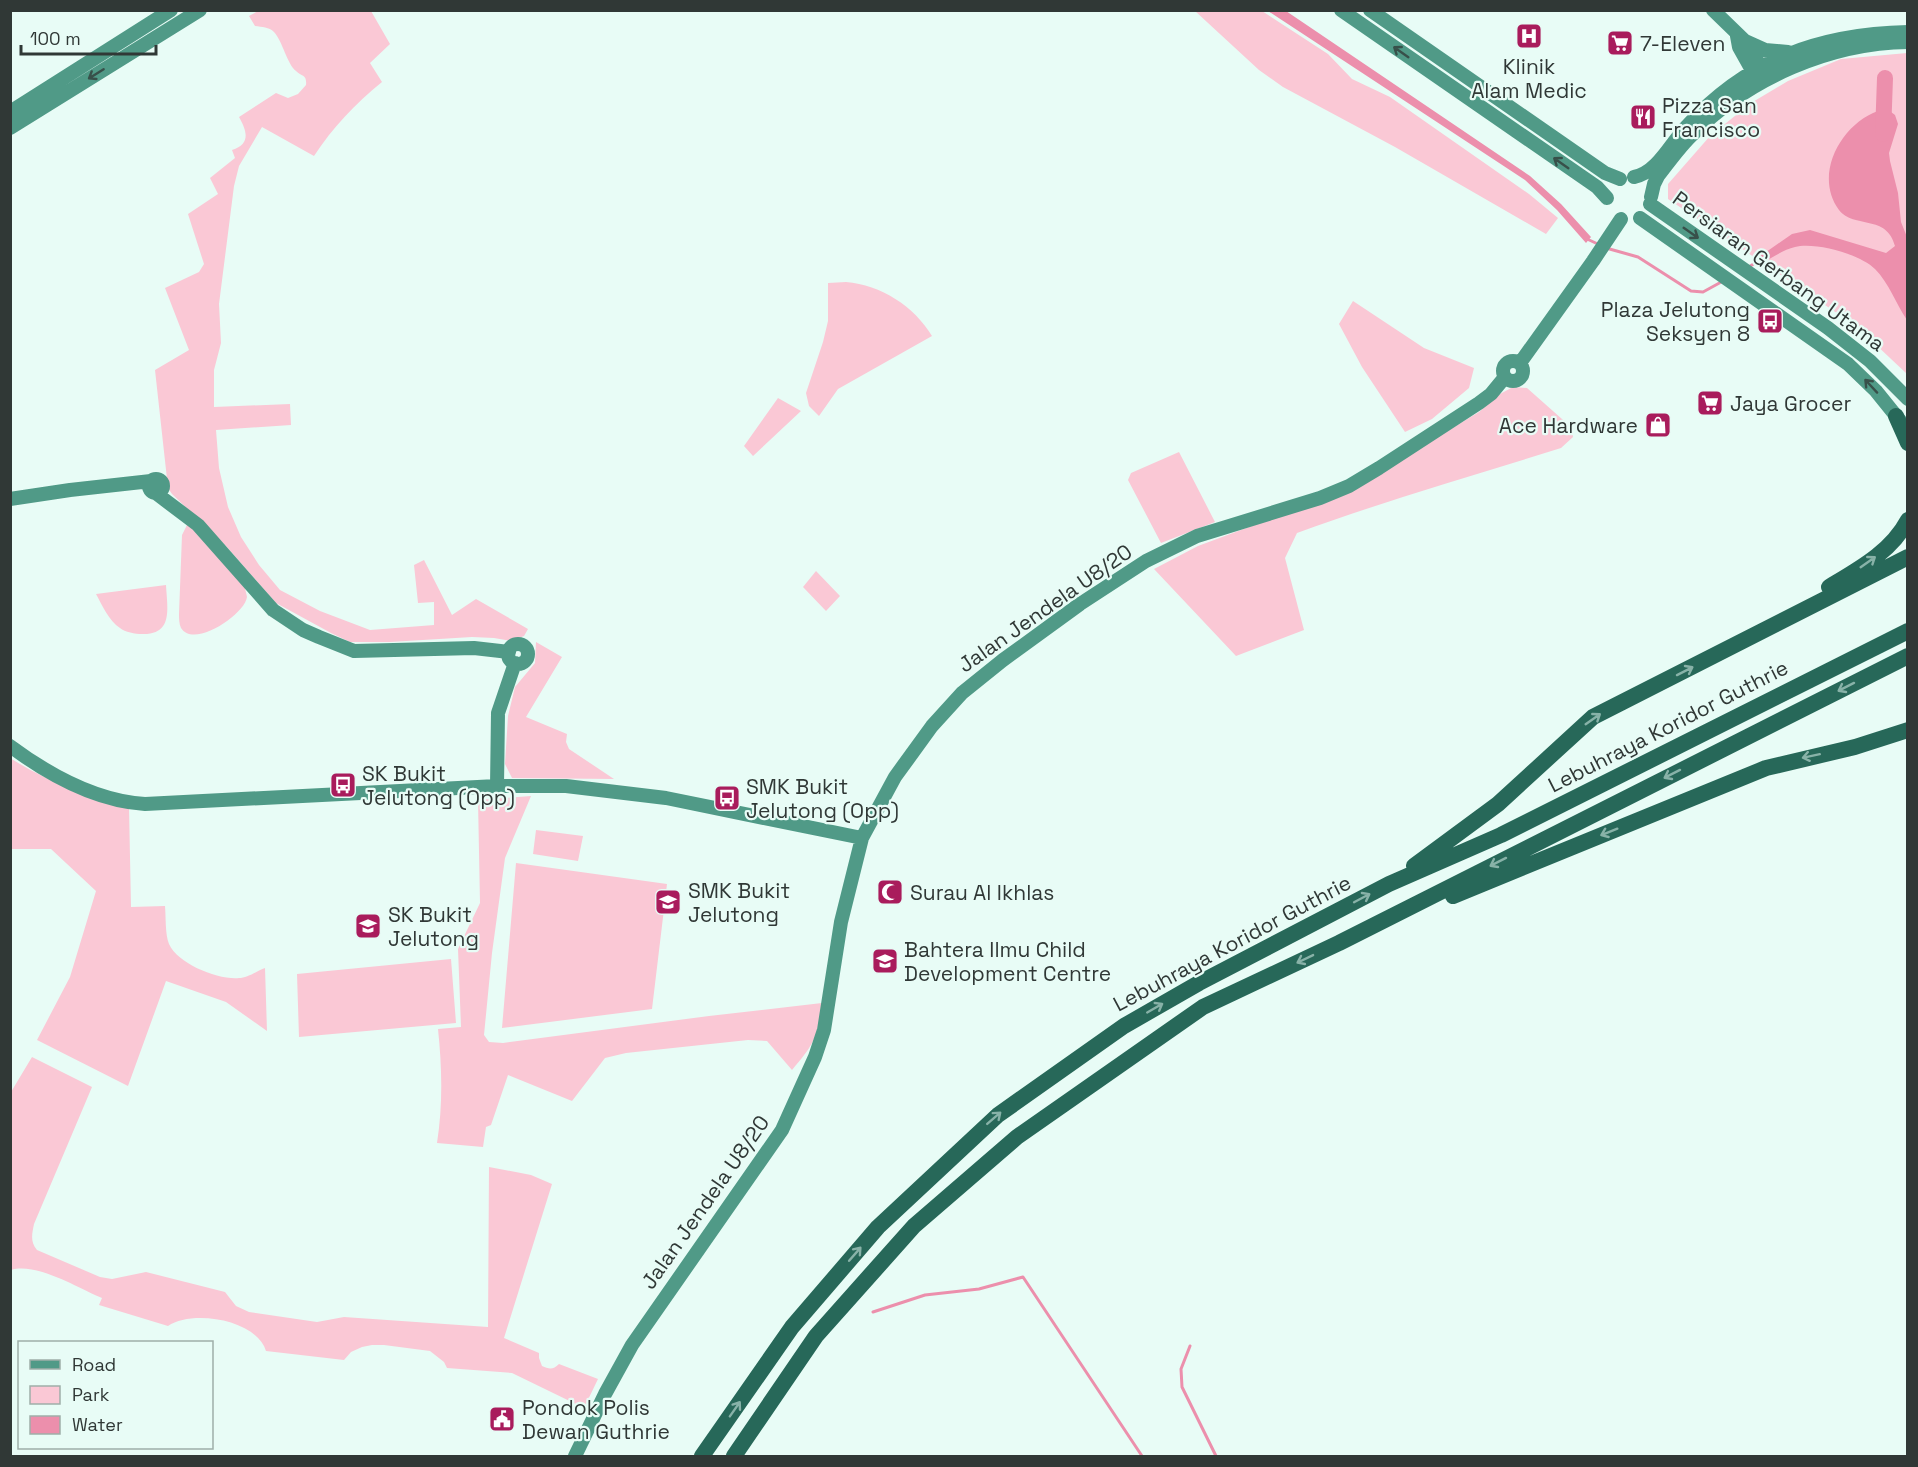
<svg xmlns="http://www.w3.org/2000/svg" width="1918" height="1467" viewBox="0 0 1918 1467" font-family="'Space Grotesk',sans-serif">
  <rect width="100%" height="100%" fill="#e8fcf6"/>
  <!-- green -->
  <path fill="#fac8d5" d="M260,10l111,1 19,33 -20,19 12,19c-27,22 -49,45 -68,74l-52,-29 -23,39 -5,20 -15,118 2,39 -7,27v37l76,-3 1,21 -75,5 3,38 9,39 13,30 18,28 21,25 40,21 50,19 64,-5v-23l-16,1 -4,-38 10,-5 28,55 24,-16 52,30 -4,7 -13,5 -17,-3 -22,-1 -82,5h-40l-19,-9 -55,-30 -50,-57 -54,-52 -4,-6 -13,-118 34,-20 -24,-62 34,-16 5,-8 -16,-50 30,-20 -8,-16 25,-20 -3,-8c19,-6 15,-19 7,-33l37,-24 12,5 10,-4 8,-9c1,-11 -4,-8 -10,-14 -9,-7 -13,-29 -22,-39 -5,-5 -12,-5 -19,-6l-6,-10z
    M1195,11h67l66,43 24,25 38,18 139,97 29,24 -12,16 -151,-87 -112,-60 -24,-17z
    M1907,53v321l-51,-48 -188,-127v-15l42,-48 41,-33 37,-22 53,-22z
    M846,282c35,3 68,24 86,54l-94,53 -19,27 -10,-10 -3,-13 17,-51 5,-21v-38z
    M1353,301l71,47 50,20 -5,20 -37,31 -27,13 -43,-65 -23,-43z
    M1513,387l14,1 44,39 2,10 -12,11c-88,28 -177,53 -264,85l-12,25 19,72 -68,26 -82,-87 44,-23 167,-62 31,-22 83,-50 21,-18z
    M778,398l23,13 -48,45 -9,-10z
    M1179,452l36,70 -54,21 -33,-63 3,-7z
    M188,523l57,65c0,1 2,8 2,9 -2,17 -53,52 -66,31 -2,-4 -2,-10 -2,-14l3,-79z
    M816,571l24,25 -14,15 -23,-24z
    M166,585c1,22 8,50 -24,49 -7,0 -17,-2 -22,-6 -11,-7 -18,-23 -24,-34z
    M536,642l26,15 -36,60 41,17 -1,8 3,7 45,30 -102,-1 -7,-14 3,-48 7,-29 20,-24z
    M10,758c38,24 76,37 119,49l2,100 34,-1c1,11 0,28 4,38 9,20 49,36 70,34 8,0 18,-7 26,-10l2,63 -41,-29 -60,-21 -38,105 -91,-46 33,-63 26,-86 -45,-42h-40z
    M531,796l-26,62 -13,95 -8,82 5,7 14,1 206,-27 113,-13c-5,35 -7,40 -30,67l-25,-29 -19,-1 -122,13 -21,5 -33,43 -64,-26 -17,50 -5,2 -3,20 -46,-4c6,-38 5,-76 1,-114l23,-2 -3,-78 22,-46 -2,-103z
    M536,830l47,6 -5,25 -45,-7z
    M516,863l151,21 -15,125 -150,19z
    M451,959l5,64 -157,14 -2,-63z
    M32,1057l60,30 -58,137c-2,10 -4,18 3,26l63,27 12,2 34,-7 79,20 11,14 13,6 68,10 27,-5 144,10 1,-160 42,8 21,9 -48,154 35,15v5l3,8c7,3 11,4 17,-2l39,15 -14,29 -72,-35 -65,-5 -3,-6 -14,-11 -46,-6h-12l-10,2 -11,5 -7,8 -78,-9c-9,-31 -73,-42 -98,-25l-69,-21 3,-7c-24,-10 -66,-36 -91,-28v-178z"/>
  <!-- water -->
  <path fill="#ec8fac" d="M1268,11h18l244,165 31,28 30,33 -5,6 -29,-33 -32,-30z
    M1878,111l13,1 4,3 3,9 -9,29 1,8 8,32 3,29 6,15v83c-11,-16 -18,-37 -32,-51 -15,-15 -60,-27 -80,-22 -10,2 -20,9 -29,14l-7,-4 33,-23 18,-4 76,23 9,-7c-8,-32 -41,-17 -56,-36 -26,-35 2,-86 39,-99z"/>
  <g fill="none" stroke-linecap="round" stroke-linejoin="round">
    <!-- stream -->
    <path stroke="#ec8fac" stroke-width="3" d="M1587,239l13,6
      M1606,248l32,9 53,34 12,1 20,-11
      M1747,268l18,-11
      M873,1312l52,-17 54,-6 44,-12 119,179
      M1190,1346l-9,23 1,18 34,69"/>
    <!-- river -->
    <path stroke="#ec8fac" stroke-width="16" d="M1883,134l2,-56"/>
    <!-- secondary -->
    <path stroke="#509a87" stroke-width="14" d="M1341,10l256,177 10,11
      M1370,10l235,163 15,6
      M1713,10l32,31 16,26 -1,6
      M1737,36l2,11 14,25 6,1
      M1745,41l20,9 23,2
      M10,112l161,-102
      M10,128l190,-118
      M1634,177c23,-4 37,-34 52,-50 61,-67 132,-93 222,-95
      M1651,197l3,-13 4,-8c11,-14 22,-30 35,-42 56,-56 137,-91 215,-92
      M1650,204l178,124 42,33 38,38
      M1640,218l208,146 28,27 25,31
      M1503 371a10 10 0 1 1 20 0a10 10 0 1 1-20 0Z
      M1520,363l73,-102 28,-42
      M149 486a7 7 0 1 1 14 0a7 7 0 1 1-14 0Z
      M157,494l41,31 75,85 30,20 16,7 35,14 120,-3 35,4
      M10,499l60,-9 81,-9
      M508 654a10 10 0 1 1 20 0a10 10 0 1 1-20 0Z
      M10,746c39,29 87,55 135,58l352,-18h69l100,12 196,40
      M497,786l1,-73 17,-50
      M575,1456l30,-62 27,-49 150,-215 33,-73 9,-27 17,-108 21,-84 33,-61 37,-51 30,-33 41,-33 77,-56 66,-43 51,-25 123,-38 29,-12 30,-18 100,-65 12,-9 14,-17"/>
    <!-- highway -->
    <path stroke="#276859" stroke-width="16" d="M1896,416l12,27
      M1829,587c30,-18 62,-35 79,-67
      M1414,866l84,-62 95,-87 315,-160
      M1453,896l313,-128 89,-21 53,-17
      M702,1456l90,-129 86,-100 120,-112 126,-89 75,-43 190,-99 112,-49 407,-204
      M734,1456l82,-120 98,-110 103,-89 186,-130 136,-64 569,-287"/>
  </g>
  <!-- one-way arrows -->
  <defs><path id="oneway-shaft" d="M-6 0H5M1.5-3L5.5 0L1.5 3" fill="none" stroke-width="1.6" stroke-linecap="round" stroke-linejoin="round" transform="scale(1.5)"/></defs>
  <g stroke="#38504a">
    <use href="#oneway-shaft" transform="translate(1401 52) rotate(-145)"/>
    <use href="#oneway-shaft" transform="translate(96 74) rotate(148)"/>
    <use href="#oneway-shaft" transform="translate(1561 163) rotate(-145)"/>
    <use href="#oneway-shaft" transform="translate(1691 233) rotate(35)"/>
    <use href="#oneway-shaft" transform="translate(1871 386) rotate(-133)"/>
  </g>
  <g stroke="#88b2a8">
    <use href="#oneway-shaft" transform="translate(1868 562) rotate(-35)"/>
    <use href="#oneway-shaft" transform="translate(1685 671) rotate(-27)"/>
    <use href="#oneway-shaft" transform="translate(1846 687) rotate(153)"/>
    <use href="#oneway-shaft" transform="translate(1593 719) rotate(-35)"/>
    <use href="#oneway-shaft" transform="translate(1811 756) rotate(168)"/>
    <use href="#oneway-shaft" transform="translate(1672 774) rotate(153)"/>
    <use href="#oneway-shaft" transform="translate(1609 832) rotate(158)"/>
    <use href="#oneway-shaft" transform="translate(1498 862) rotate(153)"/>
    <use href="#oneway-shaft" transform="translate(1362 898) rotate(-28)"/>
    <use href="#oneway-shaft" transform="translate(1305 959) rotate(154)"/>
    <use href="#oneway-shaft" transform="translate(1155 1008) rotate(-30)"/>
    <use href="#oneway-shaft" transform="translate(994 1118) rotate(-41)"/>
    <use href="#oneway-shaft" transform="translate(855 1254) rotate(-49)"/>
    <use href="#oneway-shaft" transform="translate(735 1409) rotate(-55)"/>
  </g>
  <!-- icons -->
  <defs>
    <symbol id="hospital-square" viewBox="-11 -11 22 22"><rect x="-9" y="-9" width="18" height="18" rx="4" fill="#a91c5c" stroke="#e8fcf6"/><path d="M-5-5h3v3.5h4V-5h3V5h-3V1.5h-4V5h-3Z" fill="#fff"/></symbol>
    <symbol id="supermarket-square" viewBox="-11 -11 22 22"><rect x="-9" y="-9" width="18" height="18" rx="4" fill="#a91c5c" stroke="#e8fcf6"/><path d="M-6-5.5h2.5l.6 2H6L4.5 2H-2.5L-4.4-4H-6ZM-1.5 3.2a1.3 1.3 0 1 0 .1 0ZM3 3.2a1.3 1.3 0 1 0 .1 0Z" fill="#fff"/></symbol>
    <symbol id="restaurant-square" viewBox="-11 -11 22 22"><rect x="-9" y="-9" width="18" height="18" rx="4" fill="#a91c5c" stroke="#e8fcf6"/><path d="M-5-6h1v4h1v-4h1v4h1v-4h1v5L-1.5 .5V6h-2V.5L-5-1ZM5-6V6H3V1.5H1.5Q1.5-4 5-6Z" fill="#fff"/></symbol>
    <symbol id="bus-square" viewBox="-11 -11 22 22"><rect x="-9" y="-9" width="18" height="18" rx="4" fill="#a91c5c" stroke="#e8fcf6"/><path d="M-5-6H5V4H4V6H2V4H-2V6H-4V4H-5ZM-3.5-4V0h7V-4ZM-3.5 1.2v1.5H-2V1.2ZM2 1.2v1.5H3.5V1.2Z" fill="#fff"/></symbol>
    <symbol id="shop-square" viewBox="-11 -11 22 22"><rect x="-9" y="-9" width="18" height="18" rx="4" fill="#a91c5c" stroke="#e8fcf6"/><path d="M-5-2.5h2.3a2.7 3.5 0 0 1 5.4 0H5L5.5 6h-11ZM-1.5-2.5h3a1.5 2.3 0 0 0-3 0Z" fill="#fff"/></symbol>
    <symbol id="mosque-square" viewBox="-11 -11 22 22"><rect x="-9" y="-9" width="18" height="18" rx="4" fill="#a91c5c" stroke="#e8fcf6"/><path d="M3.5-4.9A6 6 0 1 0 3.5 4.9A5 5 0 1 1 3.5-4.9Z" fill="#fff"/></symbol>
    <symbol id="school-square" viewBox="-11 -11 22 22"><rect x="-9" y="-9" width="18" height="18" rx="4" fill="#a91c5c" stroke="#e8fcf6"/><path d="M0-5L7-2L0 1L-7-2ZM-4 1L0 2.5L4 1V4Q0 6-4 4Z" fill="#fff"/></symbol>
    <symbol id="civic-square" viewBox="-11 -11 22 22"><rect x="-9" y="-9" width="18" height="18" rx="4" fill="#a91c5c" stroke="#e8fcf6"/><path d="M-.6-6.5H3V-4.5H.6V-3L4-1V1h2V6H-6V1h2V-1L-.6-3ZM-1.2 2.5V6h2.4V2.5Z" fill="#fff"/></symbol>
  </defs>
  <g fill-rule="evenodd">
    <use href="#hospital-square" x="1514" y="21" width="30" height="30"/>
    <use href="#supermarket-square" x="1605" y="28" width="30" height="30"/>
    <use href="#restaurant-square" x="1628" y="102" width="30" height="30"/>
    <use href="#bus-square" x="1755" y="306" width="30" height="30"/>
    <use href="#supermarket-square" x="1695" y="388" width="30" height="30"/>
    <use href="#shop-square" x="1643" y="410" width="30" height="30"/>
    <use href="#bus-square" x="328" y="770" width="30" height="30"/>
    <use href="#bus-square" x="712" y="783" width="30" height="30"/>
    <use href="#mosque-square" x="875" y="877" width="30" height="30"/>
    <use href="#school-square" x="653" y="887" width="30" height="30"/>
    <use href="#school-square" x="353" y="911" width="30" height="30"/>
    <use href="#school-square" x="870" y="946" width="30" height="30"/>
    <use href="#civic-square" x="487" y="1404" width="30" height="30"/>
  </g>
  <g text-anchor="middle" dominant-baseline="central" stroke-width="4.5" stroke-linejoin="round" paint-order="stroke">
    <!-- poi labels -->
    <g font-size="21" fill="#303836" stroke="#e8fcf6" text-anchor="start">
      <text x="1640" y="43">7-Eleven</text>
      <text x="1529" y="66" text-anchor="middle">Klinik<tspan x="1529" dy="24">Alam Medic</tspan></text>
      <text x="1662" y="105">Pizza San<tspan x="1662" dy="24">Francisco</tspan></text>
      <text x="1750" y="309" text-anchor="end">Plaza Jelutong<tspan x="1750" dy="24">Seksyen 8</tspan></text>
      <text x="1730" y="403">Jaya Grocer</text>
      <text x="1638" y="425" text-anchor="end">Ace Hardware</text>
      <text x="362" y="773">SK Bukit<tspan x="362" dy="24">Jelutong (Opp)</tspan></text>
      <text x="746" y="786">SMK Bukit<tspan x="746" dy="24">Jelutong (Opp)</tspan></text>
      <text x="688" y="890">SMK Bukit<tspan x="688" dy="24">Jelutong</tspan></text>
      <text x="910" y="892">Surau Al Ikhlas</text>
      <text x="388" y="914">SK Bukit<tspan x="388" dy="24">Jelutong</tspan></text>
      <text x="904" y="949">Bahtera Ilmu Child<tspan x="904" dy="24">Development Centre</tspan></text>
      <text x="522" y="1407">Pondok Polis<tspan x="522" dy="24">Dewan Guthrie</tspan></text>
    </g>
    <!-- street labels -->
    <g font-size="21" fill="#303836" stroke="#e8fcf6">
      <text transform="translate(1779 271) rotate(36)">Persiaran Gerbang Utama</text>
      <text transform="translate(1045 608) rotate(-35)">Jalan Jendela U8/20</text>
      <text transform="translate(1668 726) rotate(-27)">Lebuhraya Koridor Guthrie</text>
      <text transform="translate(1232 943) rotate(-28)">Lebuhraya Koridor Guthrie</text>
      <text transform="translate(705 1202) rotate(-55)">Jalan Jendela U8/20</text>
    </g>
  </g>
  <!-- border -->
  <rect width="1918" height="1467" fill="none" stroke="#303836" stroke-width="24"/>
  <!-- legend -->
  <rect x="18" y="1341" width="195" height="108" fill="#e8fcf6" stroke="#9eaea9" stroke-width="1.5"/>
  <rect x="30" y="1360" width="30" height="9" fill="#509a87" stroke="#9eaea9" stroke-width="1.5"/>
  <text x="72" y="1371" font-size="18" fill="#303836">Road</text>
  <rect x="30" y="1386" width="30" height="18" fill="#fac8d5" stroke="#9eaea9" stroke-width="1.5"/>
  <text x="72" y="1401" font-size="18" fill="#303836">Park</text>
  <rect x="30" y="1416" width="30" height="18" fill="#ec8fac" stroke="#9eaea9" stroke-width="1.5"/>
  <text x="72" y="1431" font-size="18" fill="#303836">Water</text>
  <!-- scale -->
  <path d="M21 45v9h135v-9" fill="none" stroke="#303836" stroke-width="3"/>
  <text x="30" y="45" font-size="18" fill="#303836" stroke="#e8fcf6" stroke-width="4.5" paint-order="stroke">100 m</text>
</svg>
